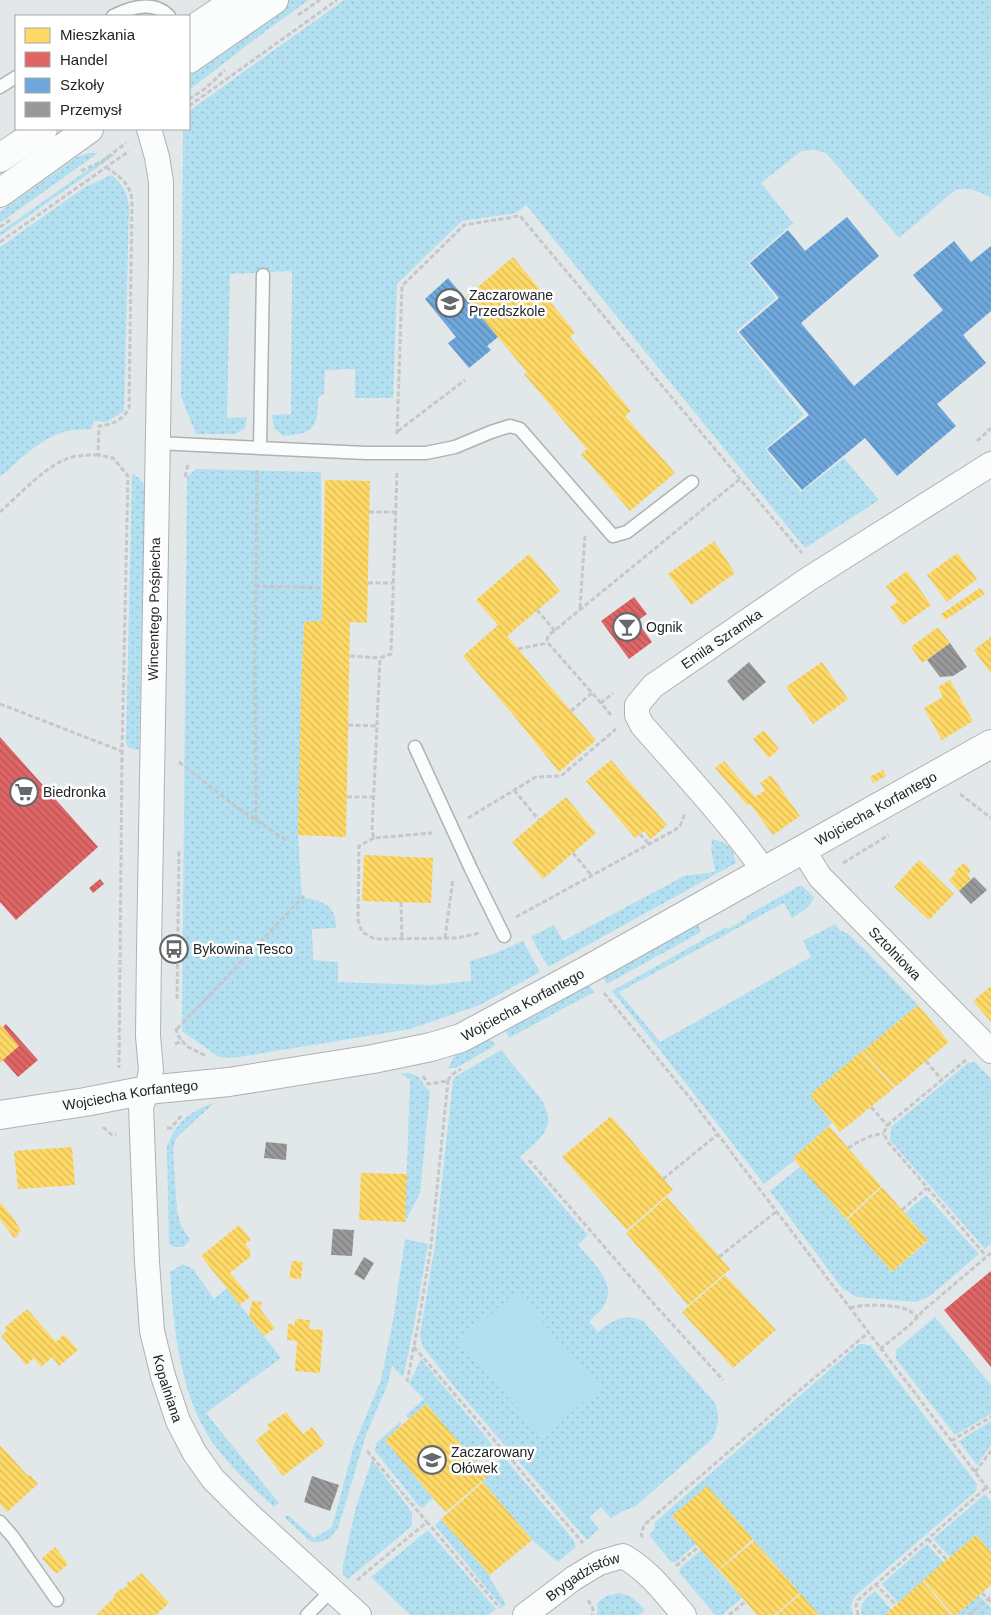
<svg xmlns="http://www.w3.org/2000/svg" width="991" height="1615" viewBox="0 0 991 1615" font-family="Helvetica,sans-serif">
  <defs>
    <pattern id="grass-dots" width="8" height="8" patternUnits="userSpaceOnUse" patternTransform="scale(1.25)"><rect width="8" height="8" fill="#b2e0f1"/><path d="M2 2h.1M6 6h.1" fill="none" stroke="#99c0ce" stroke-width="1.8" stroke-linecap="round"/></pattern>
    <pattern id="homes-back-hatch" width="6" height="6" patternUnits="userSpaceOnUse" patternTransform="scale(1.25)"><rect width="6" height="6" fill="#ffd966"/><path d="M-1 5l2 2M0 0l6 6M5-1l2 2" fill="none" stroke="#daba58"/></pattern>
    <pattern id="shops-back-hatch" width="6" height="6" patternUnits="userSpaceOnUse" patternTransform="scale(1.25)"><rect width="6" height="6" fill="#e06666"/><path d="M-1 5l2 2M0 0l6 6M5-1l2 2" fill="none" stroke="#b55454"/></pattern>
    <pattern id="schools-back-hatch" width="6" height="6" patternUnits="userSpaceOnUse" patternTransform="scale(1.25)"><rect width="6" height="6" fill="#6fa8dc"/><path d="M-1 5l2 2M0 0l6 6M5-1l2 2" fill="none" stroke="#5b89b2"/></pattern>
    <pattern id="industry-back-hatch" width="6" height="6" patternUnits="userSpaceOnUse" patternTransform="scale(1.25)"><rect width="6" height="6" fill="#999"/><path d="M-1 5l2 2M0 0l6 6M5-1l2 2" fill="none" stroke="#7c7d7d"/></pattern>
  </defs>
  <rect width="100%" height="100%" fill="#e2e8ea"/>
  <!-- grass -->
  <path fill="url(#grass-dots)" d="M288,0h21l-42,30 -78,60v-15l5,-7z
    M344,0h647v197c-13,-5 -23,-12 -37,-6l-55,47 -73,-85 -11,-3 -14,1 -40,32 32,40 -45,40 28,35 -40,33 68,84 -39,34 36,43 43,-34 35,42 -74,48 -279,-343 -10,8 -54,8 -65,63 -4,114h-38v-29l-30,1 -1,24 -6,4c0,31 -4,35 -35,38l-9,-8 -2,-13 19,-1 1,-143 -62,3 -3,144 20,-1 -2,11 -9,6h-40l-15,-37 2,-268h6v-18z
    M90,153h8l-98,70v-11l77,-55z
    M110,154l5,1 -115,81v-4z
    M111,175c12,9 16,17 18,32l-5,204 -17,11 -14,-1 -1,8c-7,1 -16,0 -24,2 -27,6 -48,29 -68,46v-230l85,-60z
    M196,469l125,3 1,149 -18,2 -6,212 4,63c20,1 35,8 34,30l-24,1 1,31 25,2v20l93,3 40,-4 -1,-20 26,-8 27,-12 17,31 -60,33 -70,24 -177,29 -14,-1 -37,-26 5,-554z
    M132,473l8,6 5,8 -6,263c-6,-1 -11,0 -13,-7z
    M712,839c15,3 22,9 24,24l-188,104 -17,-30 23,-12 9,16 121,-65 31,-4 -4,-24z
    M801,885l13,12c-4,11 -13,15 -22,21l-8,-15 -165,89 41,50 151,-85 -8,-16 32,-17 4,6 8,3 15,14 56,58 -108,90 22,28 -39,35 2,2 -31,24 -108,-139 -44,-54 114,-64 2,2 19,-11 -1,-2z
    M698,924l3,8 -94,52 -4,-7z
    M589,985l5,7 -85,46 -4,-8z
    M490,1039l6,6 -40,23h-8l7,-13z
    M501,1050l40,49c18,29 -2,40 -21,58l68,78 -10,10c15,18 43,40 23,65 -4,4 -9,8 -12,12l9,10c14,-12 27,-19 45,-11l73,83c3,14 3,23 -4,35l-76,67 -15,6 -10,6 -10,-11 -12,10 10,12 -12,11 -130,-150 -34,-43 -3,-12 15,-90 18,-165 2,-3z
    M975,1062l16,17v165l-6,5 -95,-109 1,-13 77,-64z
    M408,1073c16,3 12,11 22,18l-10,102 -15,29 5,-143 -10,-5z
    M214,1103l-38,35 -3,12 4,60 3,13 10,17 -7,7h-9l-5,-3 -2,-97c9,-25 23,-36 47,-44z
    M801,1166l91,106 36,-31 -23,-28 21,-18 53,59 -49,42 -13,6 -61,-5 -14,-9 -72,-97z
    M405,1239l23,5 -15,87 -10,46 -11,-11 -5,20 -21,49 -28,93c-6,10 -17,18 -28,13l-26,-24 4,-2 26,23 18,-11 22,-82 27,-65 13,-65z
    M183,1264l10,5 21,30 13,-11 54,70 -75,55 73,90 -5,4c-20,-18 -39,-36 -56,-57 -38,-50 -44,-118 -48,-178z
    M935,1317l56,68v29l-36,21 -59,-76v-9z
    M859,1344h5l7,2 106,138 -1,7 -122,106 -3,9 2,9h-34l-112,-128 -35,29 24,28 -20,18h-5l-22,-27 5,-5 1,-8z
    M421,1359l70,84 1,4 -2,3 -14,12 -50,-58 -17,15 -3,-4 18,-16 -15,-15z
    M991,1421v24l-14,20 -18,-24z
    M400,1422l2,2 -17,16 48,58 -11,10 -4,-3 -43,-54 1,-8z
    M501,1459l5,1 67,79 3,8 -18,15 -26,-22 -50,-59 6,-5 -4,-5z
    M372,1460l40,52v14l-64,53 -5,-4v-10l13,-58z
    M985,1494l6,8v50l-15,-17 -26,22 -17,-18z
    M441,1519l49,56 1,5 15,24 -4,3 -67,-82z
    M428,1530l68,79 -8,6h-78l-39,-38z
    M927,1544l17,19 -46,40 -16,-19z
    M701,1550l41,48 -20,17h-7l-36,-43 1,-4z
    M875,1591l16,18 -6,6h-23c-4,-12 5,-17 13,-24z
    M618,1593c12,0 19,9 27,17l-7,5h-41l1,-9 -2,-2 10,-8z
    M979,1595l12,13v7h-35z"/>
  <!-- green -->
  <path fill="#b2e0f1" d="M516,1292l84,96 -57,49 -84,-95z"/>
  <!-- homes -->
  <path fill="url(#homes-back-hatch)" d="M513,257l62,75 -5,5 61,74 -6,5 50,57 -45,38 -49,-57 6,-5 -63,-75 3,-2 -62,-74z
    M325,480l45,1 -3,142 -17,-1 -4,215 -48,-2 3,-143 3,-70 18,-1z
    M714,541l21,32 -44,32 -23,-31z
    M957,553l20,26 -30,23 -20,-27z
    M529,554l31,37 -53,45 89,104 -37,32 -44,-55 -52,-61 35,-31 -22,-25z
    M907,571l24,34 -28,20 -13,-18 8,-5 -12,-16z
    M980,588l5,6 -40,26 -4,-6z
    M938,627l12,16 -28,20 -11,-16z
    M991,637v37l-17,-24z
    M822,662l26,37 -35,25 -27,-37z
    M950,680l23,41 -31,19 -18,-32 19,-11 -5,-10z
    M764,730l15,19 -10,9 -16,-19z
    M611,760l56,65 -16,14 -7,-8 -9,7 -49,-57z
    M724,761l31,36 10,-7 -5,-7 11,-8 29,41 -27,19 -23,-31 -2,2 -33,-38z
    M883,770l3,6 -13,7 -3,-6z
    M566,797l30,36 -53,46 -31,-37z
    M364,855l69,3 -2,45 -69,-2z
    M919,860l35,34 -25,26 -35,-33z
    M964,863l7,8 -4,4 4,4 -12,12 -10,-11 7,-7 -2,-2z
    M991,986v36l-18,-21z
    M918,1005l31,37 -54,45 -32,-36z
    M0,1024l19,22 -19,17z
    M862,1051l32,37 -54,44 -30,-37z
    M611,1116l62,74 -46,40 -65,-73z
    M829,1126l52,60 -35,33 -53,-61z
    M72,1147l3,38 -57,4 -4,-38z
    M361,1173l46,1 -2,48 -46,-2z
    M882,1187l46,53 -36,32 -45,-52z
    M667,1197l63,72 -42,36 -62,-72z
    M0,1202l14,17 7,12 -4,2 2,2 -5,3 -14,-19z
    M239,1225l12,15 -6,4 5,6v7l-20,16 20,24 -10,8 -39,-49z
    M292,1261l11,1 -2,17 -12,-1z
    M725,1275l51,55 -43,38 -51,-56z
    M252,1301l10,1 -2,7 15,19 -11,8 -15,-19z
    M27,1309l29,33 8,-8 14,16 -19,16 -7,-9 -11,10 -7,-9 -8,7 -25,-29 6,-5 -3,-3z
    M295,1319l15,1 -1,9 14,1 -3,43 -25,-2 2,-30 -10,-1 1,-16 7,1z
    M426,1404l62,72 -42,36 -13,-14 -48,-58z
    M286,1412l17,22 9,-7 13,17 -42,32 -27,-36 14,-11 -3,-4z
    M0,1445l28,31 2,-1 8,9 -31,28 -7,-8z
    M483,1482l49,58 -42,35 -49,-56z
    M707,1486l46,53 -35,31 -46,-54z
    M976,1535l15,17v33l-35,30h-2l-31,-35z
    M754,1541l46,52 -26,22h-17l-38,-45z
    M55,1547l13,17 -12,10 -14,-16z
    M141,1573l28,30 -13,12h-60l18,-17 -1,-2 9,-8 1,1 5,-4 -1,-2 2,-2 1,2z
    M922,1581l30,34h-67l11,-10z
    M801,1594l18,21h-43z"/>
  <!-- shops -->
  <path fill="url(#shops-back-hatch)" d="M634,597l13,17 -10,7 15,21 -23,17 -28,-38z
    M0,737l98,110 -82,73 -16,-18z
    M100,879l4,5 -11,9 -4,-5z
    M6,1024l32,36 -20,17 -15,-17 16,-14 -16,-19z
    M991,1271v96l-47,-57z"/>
  <!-- schools -->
  <path fill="url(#schools-back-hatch)" d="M847,217l32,39 -78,67 53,63 89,-76 -30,-35 41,-34 17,21 20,-16v65l-28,24 23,28 -49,41 19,22 -59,50 -32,-38 -63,52 -35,-41 42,-34 -70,-83 40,-34 -29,-35 38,-33 17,21z
    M448,278l50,59 -11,9 4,4 -22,18 -21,-25 8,-6 -31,-38z"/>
  <!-- industry -->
  <path fill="url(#industry-back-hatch)" d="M950,643l17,24 -14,9 -13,1 -13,-17z
    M749,662l17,20 -23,19 -16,-20z
    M974,877l13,13 -16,14 -12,-13z
    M266,1142l21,2 -1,16 -22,-2z
    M333,1229l21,1 -2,26 -21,-1z
    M364,1257l10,6 -10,17 -10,-6z
    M312,1476l27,9 -9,26 -26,-9z"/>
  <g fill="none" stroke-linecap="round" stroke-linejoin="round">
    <defs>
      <path id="service" d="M113,16c18,-9 41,-16 56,0
        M0,87l16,-10
        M157,443l209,10h60l29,-6 36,-15 19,-6 10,3 93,107 14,-4 65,-50
        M260,447l3,-172
        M415,747l56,122 33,67
        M0,1522l13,15 44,63
        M307,1615l25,-25"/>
      <g id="minor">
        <path id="s1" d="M149,129l8,28 4,25v78l-12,690 -1,86 3,34 -4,20 -6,17 6,155 5,69 11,45 15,45 16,31 19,27 32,32 114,104"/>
        <path id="s2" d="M803,850l17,27 9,9 162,165"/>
        <path id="s3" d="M765,872c-37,-52 -81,-99 -123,-147l-5,-10v-10l16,-19 154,-106 184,-116"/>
        <path id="s4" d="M525,1615l49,-37 25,-15 24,-7c25,14 42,37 61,59"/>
      </g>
      <g id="tertiary">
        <path d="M189,32l48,-32"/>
        <path d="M189,59l85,-59"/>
        <path d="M0,158l43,-29"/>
        <path d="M0,193l89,-64"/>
        <path id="s5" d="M0,1115l85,-13 62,-12 82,-8 144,-23 58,-12 30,-9 128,-69 402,-225"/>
      </g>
    </defs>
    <!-- service casing -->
    <use href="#service" stroke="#adb2b3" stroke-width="15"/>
    <!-- minor casing -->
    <use href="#minor" stroke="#adb2b3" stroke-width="26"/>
    <!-- tertiary casing -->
    <use href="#tertiary" stroke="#adb2b3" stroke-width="30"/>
    <!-- path -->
    <path stroke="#c6c7c8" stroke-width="3" stroke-dasharray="5 2.5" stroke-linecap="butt" d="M298,15l22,-15
      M189,99l17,-11 19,-18
      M189,106l148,-106
      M106,167c13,9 25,17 26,34l-3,207c-6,12 -17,17 -30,18l-1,29 15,3 15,18 -6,275 -3,317
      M81,171l20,-9 25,-19
      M0,227l10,-7
      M0,242l129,-91
      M398,431l67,-51
      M397,434l5,-148 62,-61 56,-9 282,337
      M977,441l14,-13
      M397,473l-6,181 -11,4 -8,173 2,7 58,-5
      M185,477l3,-13
      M0,512c17,-15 44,-44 64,-52 10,-5 23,-5 34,-5
      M369,512h27
      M368,583h25
      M255,586l66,2
      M580,608l5,-73
      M537,610l18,21
      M518,649l30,-6
      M350,656l30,2
      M601,703l-53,-60 -1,-4 2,-4 191,-156
      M0,704l124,48
      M571,711l21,-18
      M611,715l-10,-12 12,-10
      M348,725l29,1
      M179,762l52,41 56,38
      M514,790l25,30
      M960,794l31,24
      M347,797h26
      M468,818l68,-41 25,-1 55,-47
      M256,820l-1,-162 2,-190
      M640,834l9,10
      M374,838l-15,8 -1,75 4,11 11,6 7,1 77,-1 23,-5
      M573,853l19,23
      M843,863l46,-28
      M401,902l1,37
      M516,917l157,-86 7,-5 5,-12
      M445,938l8,-59
      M604,993l86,105 301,395
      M177,999l2,-149
      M176,1028l1,6 5,7
      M177,1029l127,-133
      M175,1044l7,-3 6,6 18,9
      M966,1060l-75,62c-8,8 -8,11 -3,20l98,114
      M926,1061l16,19
      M423,1076l5,8 20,-3 3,-6 10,-6
      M871,1107l17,19
      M103,1127l9,8 4,-1
      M167,1128h4l11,-13
      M848,1148c12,-7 22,-14 36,-14
      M529,1160l125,144 69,76
      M663,1179l55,-45
      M902,1210l25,-22
      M719,1257l58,-46
      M850,1308c14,-4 45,-4 58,2 4,2 7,5 10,7
      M414,1347l169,196
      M880,1349l30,-24 15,-16 66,-56
      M407,1382l12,-62 12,-74 17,-165
      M951,1441l40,-24
      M367,1451l60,71
      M975,1472l16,-21
      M643,1537l-2,-2 3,-10 8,-7 161,-139 55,-46
      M928,1539l19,21
      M676,1566l22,-19
      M357,1580l70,-58 73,86
      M875,1584l21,21
      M982,1593l9,9
      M588,1600l5,9 -1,6
      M729,1615l17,-14
      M858,1615l-2,-10 2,-5 129,-113
      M969,1615l22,-19"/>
    <!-- service -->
    <use href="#service" stroke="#fbfcfc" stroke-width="12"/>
    <!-- minor -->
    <use href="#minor" stroke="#fbfcfc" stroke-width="24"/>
    <!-- tertiary -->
    <use href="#tertiary" stroke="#fbfcfc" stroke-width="28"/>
  </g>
  <!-- icons -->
  <defs>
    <symbol id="school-ring" viewBox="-11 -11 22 22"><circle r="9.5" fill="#fff" stroke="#65696b" stroke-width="1.5"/><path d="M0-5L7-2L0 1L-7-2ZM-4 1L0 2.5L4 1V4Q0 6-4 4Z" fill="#65696b"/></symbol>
    <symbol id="bar-ring" viewBox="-11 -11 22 22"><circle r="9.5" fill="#fff" stroke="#65696b" stroke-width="1.5"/><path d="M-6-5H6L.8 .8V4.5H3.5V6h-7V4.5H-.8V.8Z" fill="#65696b"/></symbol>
    <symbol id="supermarket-ring" viewBox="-11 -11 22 22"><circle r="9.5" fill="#fff" stroke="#65696b" stroke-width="1.5"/><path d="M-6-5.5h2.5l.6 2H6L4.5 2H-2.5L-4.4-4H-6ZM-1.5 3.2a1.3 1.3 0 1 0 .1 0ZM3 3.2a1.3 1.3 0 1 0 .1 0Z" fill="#65696b"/></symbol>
    <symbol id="bus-ring" viewBox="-11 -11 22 22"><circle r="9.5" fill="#fff" stroke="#65696b" stroke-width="1.5"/><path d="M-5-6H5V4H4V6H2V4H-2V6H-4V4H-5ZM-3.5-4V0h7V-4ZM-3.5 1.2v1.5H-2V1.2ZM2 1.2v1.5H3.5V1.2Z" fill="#65696b"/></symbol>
  </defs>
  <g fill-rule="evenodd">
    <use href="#school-ring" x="434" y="287" width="32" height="32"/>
    <use href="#bar-ring" x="611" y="611" width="32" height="32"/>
    <use href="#supermarket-ring" x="8" y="776" width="32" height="32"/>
    <use href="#bus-ring" x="158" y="933" width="32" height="32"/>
    <use href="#school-ring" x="416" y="1444" width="32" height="32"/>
  </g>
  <g text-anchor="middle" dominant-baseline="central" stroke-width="5" stroke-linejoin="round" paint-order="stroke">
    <!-- poi labels -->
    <g font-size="14" fill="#212426" stroke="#fff" text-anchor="start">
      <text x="469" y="295">Zaczarowane<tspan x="469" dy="16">Przedszkole</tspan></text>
      <text x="646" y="627">Ognik</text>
      <text x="43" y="792">Biedronka</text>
      <text x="193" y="949">Bykowina Tesco</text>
      <text x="451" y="1452">Zaczarowany<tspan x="451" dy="16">Ołówek</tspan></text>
    </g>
    <!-- street labels -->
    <g font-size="14" fill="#212426" stroke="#fff">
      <text transform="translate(154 609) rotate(-89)">Wincentego Pośpiecha</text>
      <text stroke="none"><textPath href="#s3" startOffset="321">Emila Szramka</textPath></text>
      <text stroke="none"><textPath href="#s5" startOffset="942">Wojciecha Korfantego</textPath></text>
      <text stroke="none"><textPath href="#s2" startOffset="139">Sztolniowa</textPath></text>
      <text stroke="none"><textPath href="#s5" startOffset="538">Wojciecha Korfantego</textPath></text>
      <text stroke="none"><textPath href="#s5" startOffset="132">Wojciecha Korfantego</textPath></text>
      <text stroke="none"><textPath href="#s1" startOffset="1265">Kopalniana</textPath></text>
      <text stroke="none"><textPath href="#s4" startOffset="70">Brygadzistów</textPath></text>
    </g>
  </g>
  <!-- legend -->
  <rect x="15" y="15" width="175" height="115" fill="#ffffff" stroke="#a6a7a8"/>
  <rect x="25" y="28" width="25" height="15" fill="#ffd966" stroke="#a6a7a8"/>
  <text x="60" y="40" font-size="15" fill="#212426">Mieszkania</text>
  <rect x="25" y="52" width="25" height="15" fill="#e06666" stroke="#a6a7a8"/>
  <text x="60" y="65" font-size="15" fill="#212426">Handel</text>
  <rect x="25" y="78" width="25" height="15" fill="#6fa8dc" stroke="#a6a7a8"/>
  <text x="60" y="90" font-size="15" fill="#212426">Szkoły</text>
  <rect x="25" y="102" width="25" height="15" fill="#999999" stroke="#a6a7a8"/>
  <text x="60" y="115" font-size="15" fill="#212426">Przemysł</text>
</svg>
